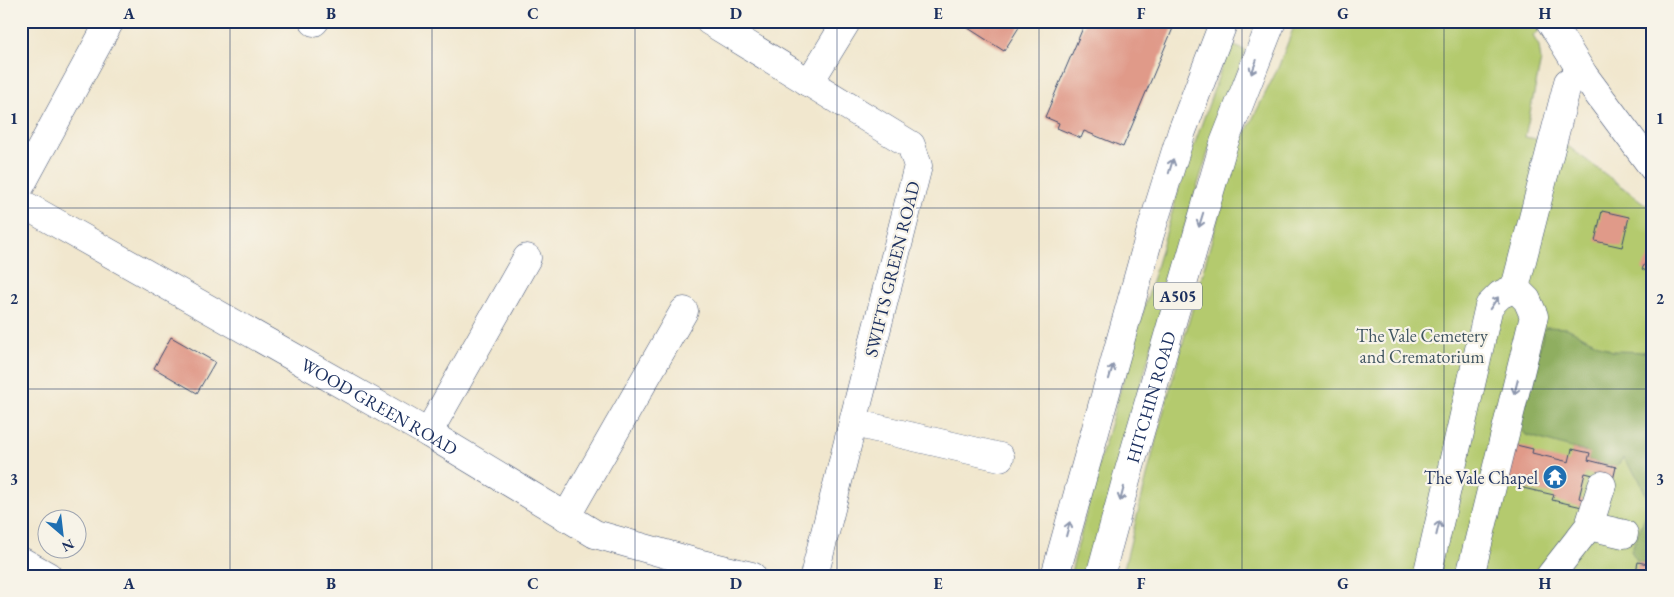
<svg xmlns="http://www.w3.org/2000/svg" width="1674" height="597" viewBox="0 0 1674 597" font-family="'EB Garamond',serif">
  <rect width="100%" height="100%" fill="#f7f3e8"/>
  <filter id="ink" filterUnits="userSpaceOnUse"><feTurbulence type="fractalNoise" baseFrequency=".02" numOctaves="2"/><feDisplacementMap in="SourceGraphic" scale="10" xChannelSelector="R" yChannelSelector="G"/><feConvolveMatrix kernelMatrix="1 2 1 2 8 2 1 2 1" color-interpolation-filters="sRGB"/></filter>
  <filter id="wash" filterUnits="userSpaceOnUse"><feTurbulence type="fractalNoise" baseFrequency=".0096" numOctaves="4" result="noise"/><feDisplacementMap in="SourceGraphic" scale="20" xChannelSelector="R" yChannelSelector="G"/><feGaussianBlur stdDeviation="1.12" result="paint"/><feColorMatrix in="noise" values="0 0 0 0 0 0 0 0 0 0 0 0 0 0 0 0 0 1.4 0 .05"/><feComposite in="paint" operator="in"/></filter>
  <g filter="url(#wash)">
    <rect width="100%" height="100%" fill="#f1e7ce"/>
    <!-- green -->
    <path fill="#b4ca6e" stroke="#687c66" d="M1296,21h237l6,10 -6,5 6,10 2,14 -16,77 40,7 88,66v366h-531l38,-152 77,-274 41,-82z
      M1230,44l16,7 -29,73 -36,114 -92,338h-19l29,-113 81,-278z"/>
    <!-- forest -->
    <path fill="#8fae61" stroke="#556e60" d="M1545,327l22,1 45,23 41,1v213l-15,-3 -7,-11 19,-47 -11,-25 -16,-21 -7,9 -28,-7 1,-7 -63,-18 -7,-10z"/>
    <g id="blocks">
      <!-- building -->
      <path fill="#e09a89" d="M957,21h66l-19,30z
        M1082,21h94l-53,126 -39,-16 -3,7 -24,-10 2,-5 -14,-6 40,-94z
        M1602,211l27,6 -7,30 -27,-6z
        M1653,249v25l-11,-5z
        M171,337l44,25 -18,31 -43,-25z
        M1508,443l25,6 -1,4 37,9 3,-13 18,4 -2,7 28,7 -3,13 -28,-7 -6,25 5,2 -2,7 -30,-7 2,-5 -31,-7 1,-3 -25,-6z
        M1638,562l15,3v11h-18z"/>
    </g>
  </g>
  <g filter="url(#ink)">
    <use href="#blocks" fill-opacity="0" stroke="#3b4b6f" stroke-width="1"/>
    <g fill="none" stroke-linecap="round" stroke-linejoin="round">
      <defs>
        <g id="minor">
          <path d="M709,21l202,124 7,21 -104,410"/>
          <path d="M1550,21l33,53 70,94"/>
          <path d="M314,22l1,-1"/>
          <path d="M809,83l38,-62"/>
          <path d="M21,185l89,-164"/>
          <path id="s1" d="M21,203l407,230 167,101 99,28 58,14"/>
          <path d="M1515,288l53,-206 15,-8"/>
          <path d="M854,423l146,34"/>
          <path d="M428,433l99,-175"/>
          <path d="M566,517l118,-206"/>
          <path d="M1589,526l35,8"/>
          <path d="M21,561l27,15"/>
          <path d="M1427,576l62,-270 11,-11 15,-7"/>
          <path d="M1470,576l64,-260 -7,-16 -12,-12"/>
          <path d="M1550,576l39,-50 13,-41"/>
        </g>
        <g id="major">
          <path d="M1055,576l95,-342 32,-103 42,-110"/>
          <path id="s2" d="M1100,576l27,-99 97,-334 48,-122"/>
        </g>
      </defs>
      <!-- minor casing -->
      <use href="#minor" stroke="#3b4b6f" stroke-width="29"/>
      <!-- major casing -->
      <use href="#major" stroke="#3b4b6f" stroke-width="29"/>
      <!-- minor -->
      <use href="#minor" stroke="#fff" stroke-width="28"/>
      <!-- major -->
      <use href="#major" stroke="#fff" stroke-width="28"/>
    </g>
    <!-- one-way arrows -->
    <defs><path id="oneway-shaft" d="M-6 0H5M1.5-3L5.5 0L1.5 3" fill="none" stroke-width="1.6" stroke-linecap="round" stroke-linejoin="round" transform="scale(1.25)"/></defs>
    <g stroke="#8d97ae">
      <use href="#oneway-shaft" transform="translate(1254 67) rotate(111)"/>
      <use href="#oneway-shaft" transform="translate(1171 166) rotate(-73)"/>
      <use href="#oneway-shaft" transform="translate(1201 220) rotate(107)"/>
      <use href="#oneway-shaft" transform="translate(1494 303) rotate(-55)"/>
      <use href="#oneway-shaft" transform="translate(1111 372) rotate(-74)"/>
      <use href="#oneway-shaft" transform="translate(1516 387) rotate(104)"/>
      <use href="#oneway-shaft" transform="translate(1122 494) rotate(105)"/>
      <use href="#oneway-shaft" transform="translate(1438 528) rotate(-77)"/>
      <use href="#oneway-shaft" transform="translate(1068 529) rotate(-75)"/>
    </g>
  </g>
  <!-- grid -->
  <path fill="none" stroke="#1b2f5e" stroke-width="1" stroke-opacity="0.55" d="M230,21v555M432,21v555M635,21v555M837,21v555M1039,21v555M1242,21v555M1444,21v555M21,208h1632M21,389h1632"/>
  <!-- icons -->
  <defs>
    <symbol id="temple-disc" viewBox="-11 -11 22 22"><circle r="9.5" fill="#1f6fb2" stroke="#f7f3e8"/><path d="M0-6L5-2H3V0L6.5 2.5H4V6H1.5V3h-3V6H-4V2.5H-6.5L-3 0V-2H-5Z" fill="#fff"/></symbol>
  </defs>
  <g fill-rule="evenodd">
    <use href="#temple-disc" x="1541" y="463" width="28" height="28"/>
  </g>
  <g text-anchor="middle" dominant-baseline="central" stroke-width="4.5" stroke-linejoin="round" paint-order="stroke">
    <!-- shield labels -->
    <rect fill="#f7f3e8" stroke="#5d6a87" stroke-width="1" x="1154" y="282.5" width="48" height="27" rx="4"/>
    <g font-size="16" font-weight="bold" fill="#1b2f5e">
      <text x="1178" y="296">A505</text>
    </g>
    <!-- street labels -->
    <g font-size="18" fill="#1b2f5e" stroke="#f7f3e8">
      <text transform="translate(892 269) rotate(-76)">SWIFTS GREEN ROAD</text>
      <text stroke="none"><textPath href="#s2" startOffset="186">HITCHIN ROAD</textPath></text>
      <text stroke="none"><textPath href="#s1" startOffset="412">WOOD GREEN ROAD</textPath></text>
    </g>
    <!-- park labels -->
    <g font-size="18" fill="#415662" stroke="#f7f3e8">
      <text x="1422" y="335">The Vale Cemetery<tspan x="1422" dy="21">and Crematorium</tspan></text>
    </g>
    <!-- poi labels -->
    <g font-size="18" fill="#1b2f5e" stroke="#f7f3e8" text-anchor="end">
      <text x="1538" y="477">The Vale Chapel</text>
    </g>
  </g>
  <!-- margin -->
  <rect width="1674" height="597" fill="none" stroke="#f7f3e8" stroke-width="55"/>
  <!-- north arrow -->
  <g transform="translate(62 534) rotate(152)"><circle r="24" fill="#f7f3e8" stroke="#9fa5b1"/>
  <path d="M0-4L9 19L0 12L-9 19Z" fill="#1f6fb2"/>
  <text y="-8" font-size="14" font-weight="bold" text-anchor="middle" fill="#1b2f5e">N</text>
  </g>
  <rect x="28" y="28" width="1618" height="542" fill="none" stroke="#1b2f5e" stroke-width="2"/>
  <g font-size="16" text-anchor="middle" font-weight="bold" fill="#1b2f5e">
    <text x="129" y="19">A</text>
    <text x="331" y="19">B</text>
    <text x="533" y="19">C</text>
    <text x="736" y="19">D</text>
    <text x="938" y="19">E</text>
    <text x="1141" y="19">F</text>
    <text x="1343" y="19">G</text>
    <text x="1545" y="19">H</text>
    <text x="14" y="124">1</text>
    <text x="1660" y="124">1</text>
    <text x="14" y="304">2</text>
    <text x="1660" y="304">2</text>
    <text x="14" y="485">3</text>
    <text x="1660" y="485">3</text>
    <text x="129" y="589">A</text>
    <text x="331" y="589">B</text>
    <text x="533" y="589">C</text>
    <text x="736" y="589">D</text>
    <text x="938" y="589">E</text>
    <text x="1141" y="589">F</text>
    <text x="1343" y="589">G</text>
    <text x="1545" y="589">H</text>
  </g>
</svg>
